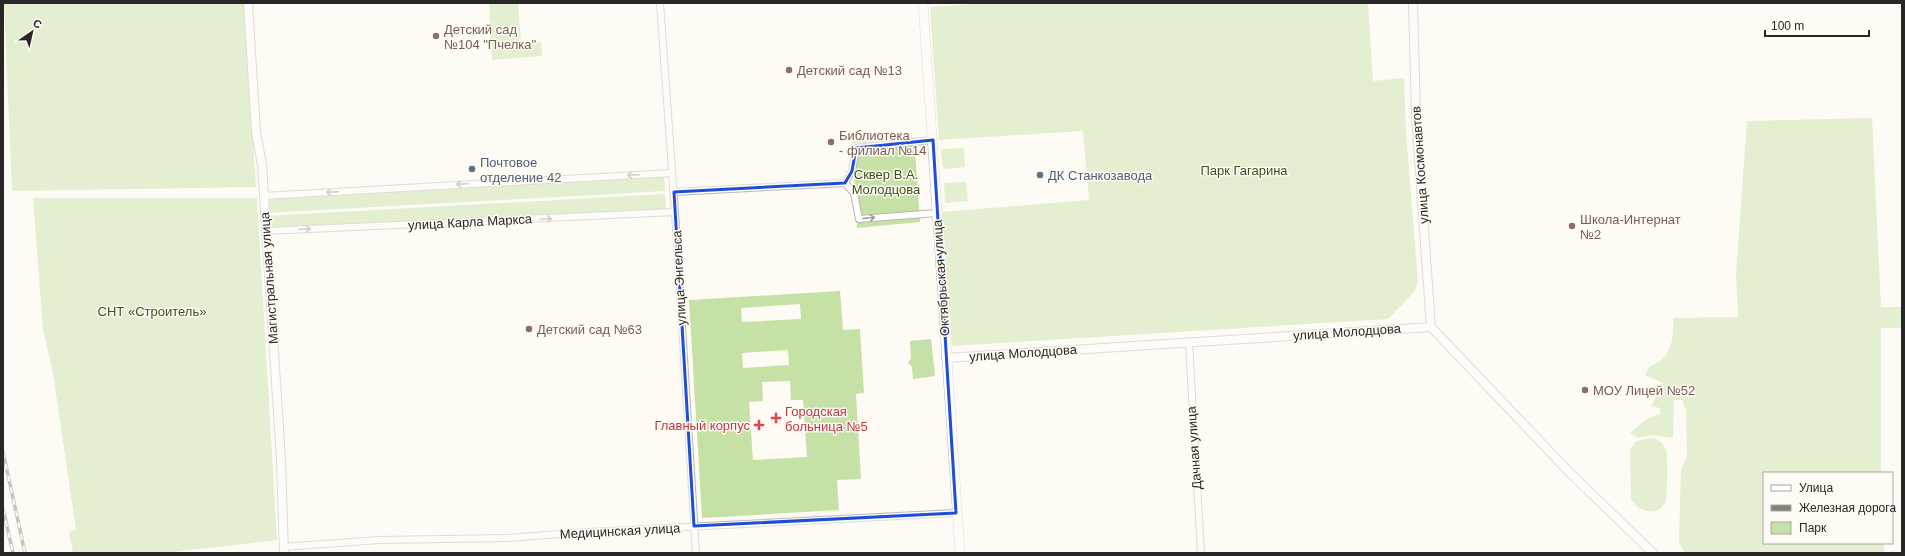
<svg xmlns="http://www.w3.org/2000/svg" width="1905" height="556" viewBox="0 0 1905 556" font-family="Helvetica,sans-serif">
  <rect width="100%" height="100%" fill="#fefaf4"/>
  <!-- green -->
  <path fill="#c6e1a6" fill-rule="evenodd" d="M4,3h240l12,184 -244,4z
    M489,3h29l3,40 20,-1 1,14 -50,4z
    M987,3h381l5,78 31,-3 2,54 12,150 -3,9 -27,28 -436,27 -10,-134 147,-12 -6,-69 -144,9 -9,-133z
    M1872,118l9,189h21v21h-21v145h-117v70h120v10h-199l-6,-11 2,-73 6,-12 -1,-47 -4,-10h-8l-1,38 -22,-3 -13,3 -8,-5 17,-14 13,-5v-6l-9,-2 12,-23 -18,-8 5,-9c22,-6 24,-29 23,-48l65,-1 -2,-43 11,-153z
    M914,137l6,85 -63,6 -5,-87z
    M964,148l1,19 -22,2 -2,-20z
    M664,175l1,16 -400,22v-16z
    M966,182l2,19 -23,2 -1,-20z
    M665,194l1,15 -400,21v-14z
    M33,198h224l20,342 -113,13h-91l-4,-21 7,-2 -23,-157 -10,-44z
    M840,291l3,39 17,-1 4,64 -8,1 5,85 -24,1 2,30 -137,8 -13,-218zM800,304l1,15 -59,3 -1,-14zM788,350l1,15 -46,3 -1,-15zM790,381l1,19h12l4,57 -54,3 -4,-58 14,-1 -1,-19z
    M931,339l4,37 -22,3 -1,-12 -4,-4 3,-5 -1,-17z
    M1653,438c6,2 11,6 13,12 2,4 1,46 0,50 -6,19 -29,12 -35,-2l-1,-48 6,-9z"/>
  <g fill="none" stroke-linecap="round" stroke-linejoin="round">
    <defs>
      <path id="minor" d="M660,3l15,209 21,341
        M933,140l-77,8 -4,23 -7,12 9,10 5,26 78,-6
        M674,192l171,-9
        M263,196l409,-23
        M266,231l409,-19
        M1189,343l12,210
        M283,547l96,-7 129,-2 63,-5 385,-20"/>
      <path id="tertiary" d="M248,3l8,129 6,33 19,295 3,93
        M1413,3l3,114 15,210
        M946,358l485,-31 140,147 82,79"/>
      <path id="secondary" d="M923,3l37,550"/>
    </defs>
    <!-- minor casing -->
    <use href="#minor" stroke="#bbb7b2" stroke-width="8"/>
    <!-- tertiary casing -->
    <use href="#tertiary" stroke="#bbb7b2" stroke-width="10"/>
    <!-- secondary casing -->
    <use href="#secondary" stroke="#bbb7b2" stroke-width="10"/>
    <!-- minor -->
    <use href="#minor" stroke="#fff" stroke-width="6"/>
    <!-- tertiary -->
    <use href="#tertiary" stroke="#fff" stroke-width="8"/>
    <!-- secondary -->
    <use href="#secondary" stroke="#fff" stroke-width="9"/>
    <defs>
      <path id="rail" d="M3,452l22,101
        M3,509l10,44"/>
    </defs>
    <!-- rail casing -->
    <use href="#rail" stroke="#83807c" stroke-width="3.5"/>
    <!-- rail -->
    <use href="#rail" stroke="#fefaf4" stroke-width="2" stroke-dasharray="6" stroke-linecap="butt"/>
  </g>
  <!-- one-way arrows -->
  <defs><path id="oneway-shaft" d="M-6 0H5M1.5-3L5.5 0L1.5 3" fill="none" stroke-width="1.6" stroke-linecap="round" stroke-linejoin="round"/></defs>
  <g stroke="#9f9e9d">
    <use href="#oneway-shaft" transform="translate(633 175) rotate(178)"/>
    <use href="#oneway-shaft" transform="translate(462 184) rotate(176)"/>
    <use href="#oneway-shaft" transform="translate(332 192) rotate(176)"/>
    <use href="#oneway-shaft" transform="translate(869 218) rotate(-5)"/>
    <use href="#oneway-shaft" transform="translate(546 219) rotate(-3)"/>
    <use href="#oneway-shaft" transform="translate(305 229) rotate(-2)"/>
  </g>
  <!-- marked area -->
  <path d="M0 0H1905V556H0ZM933,140l23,373 -262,13 -20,-334 171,-9 7,-12 4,-23z" fill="#fefaf4" fill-opacity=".55" fill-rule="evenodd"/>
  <path fill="none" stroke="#1d4ed8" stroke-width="3" stroke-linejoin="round" d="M933,140l23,373 -262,13 -20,-334 171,-9 7,-12 4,-23z"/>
  <!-- markers -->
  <g fill="#8d6e63" stroke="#fefaf4" stroke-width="1.5">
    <circle cx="436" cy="36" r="4"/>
    <circle cx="789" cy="70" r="4"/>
    <circle cx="831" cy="142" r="4"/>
    <circle cx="1572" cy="226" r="4"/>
    <circle cx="529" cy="329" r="4"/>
    <circle cx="1585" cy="390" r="4"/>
  </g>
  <g fill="#5c6f8a" stroke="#fefaf4" stroke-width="1.5">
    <circle cx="472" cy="169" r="4"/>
    <circle cx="1040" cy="175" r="4"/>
  </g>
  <g fill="#e0444e" stroke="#fefaf4" stroke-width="1.5">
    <path d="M774 412h4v4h4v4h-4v4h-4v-4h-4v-4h4z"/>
    <path d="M757 419h4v4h4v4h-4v4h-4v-4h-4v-4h4z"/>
  </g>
  <g text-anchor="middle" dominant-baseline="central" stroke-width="3" stroke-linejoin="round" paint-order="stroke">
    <!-- education labels -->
    <g font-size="13" fill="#785e54" stroke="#fefaf4" text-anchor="start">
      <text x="444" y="29">Детский сад<tspan x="444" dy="15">№104 "Пчелка"</tspan></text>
      <text x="797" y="70">Детский сад №13</text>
      <text x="839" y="135">Библиотека<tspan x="839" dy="15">- филиал №14</tspan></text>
      <text x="1580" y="219">Школа-Интернат<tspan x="1580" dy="15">№2</tspan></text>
      <text x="537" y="329">Детский сад №63</text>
      <text x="1593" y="390">МОУ Лицей №52</text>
    </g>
    <!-- service labels -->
    <g font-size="13" fill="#4e5e75" stroke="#fefaf4" text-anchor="start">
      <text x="480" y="162">Почтовое<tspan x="480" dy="15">отделение 42</tspan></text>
      <text x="1048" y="175">ДК Станкозавода</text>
    </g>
    <!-- street labels -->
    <g font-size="13" fill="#292725" stroke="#fefaf4">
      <text transform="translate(1420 165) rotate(-94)">улица Космонавтов</text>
      <text transform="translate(470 222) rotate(-3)">улица Карла Маркса</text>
      <text transform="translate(269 278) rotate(-94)">Магистральная улица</text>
      <text transform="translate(679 278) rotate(-93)">улица Энгельса</text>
      <text transform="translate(941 278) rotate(-94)">Октябрьская улица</text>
      <text transform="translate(1347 332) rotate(-4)">улица Молодцова</text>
      <text transform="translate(1023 353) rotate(-4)">улица Молодцова</text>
      <text transform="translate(1194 448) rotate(-94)">Дачная улица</text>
      <text transform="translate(620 531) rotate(-3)">Медицинская улица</text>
    </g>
    <!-- park labels -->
    <g font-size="13" fill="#3c511b" stroke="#fefaf4">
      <text x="1244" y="170">Парк Гагарина</text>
      <text x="886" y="174">Сквер В.А.<tspan x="886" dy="15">Молодцова</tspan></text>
      <text x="152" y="311">СНТ «Строитель»</text>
    </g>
    <!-- health labels -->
    <g font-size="13" fill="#be3a42" stroke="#fefaf4" text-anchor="start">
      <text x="785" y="411">Городская<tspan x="785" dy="15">больница №5</tspan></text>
      <text x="750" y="425" text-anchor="end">Главный корпус</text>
    </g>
  </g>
  <!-- border -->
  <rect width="1905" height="556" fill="none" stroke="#292725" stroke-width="8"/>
  <!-- legend -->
  <rect x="1763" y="472" width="130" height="72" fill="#fefaf4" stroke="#a9a6a1"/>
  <rect x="1771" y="485" width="20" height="6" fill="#ffffff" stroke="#a9a6a1"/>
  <text x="1799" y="492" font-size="12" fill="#292725">Улица</text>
  <rect x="1771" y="505" width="20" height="6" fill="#83807c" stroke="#a9a6a1"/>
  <text x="1799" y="512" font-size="12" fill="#292725">Железная дорога</text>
  <rect x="1771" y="522" width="20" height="12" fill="#c6e1a6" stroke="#a9a6a1"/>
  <text x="1799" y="532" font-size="12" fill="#292725">Парк</text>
  <!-- north arrow -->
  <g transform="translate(32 32) rotate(34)" stroke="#fefaf4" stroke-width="3" paint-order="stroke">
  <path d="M0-3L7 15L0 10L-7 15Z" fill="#292725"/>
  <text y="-6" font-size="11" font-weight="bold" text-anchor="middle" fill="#292725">С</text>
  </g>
  <!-- scale -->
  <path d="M1765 30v6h104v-6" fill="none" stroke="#292725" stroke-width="2"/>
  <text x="1771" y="30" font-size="12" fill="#292725" stroke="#fefaf4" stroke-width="3" paint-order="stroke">100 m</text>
</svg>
